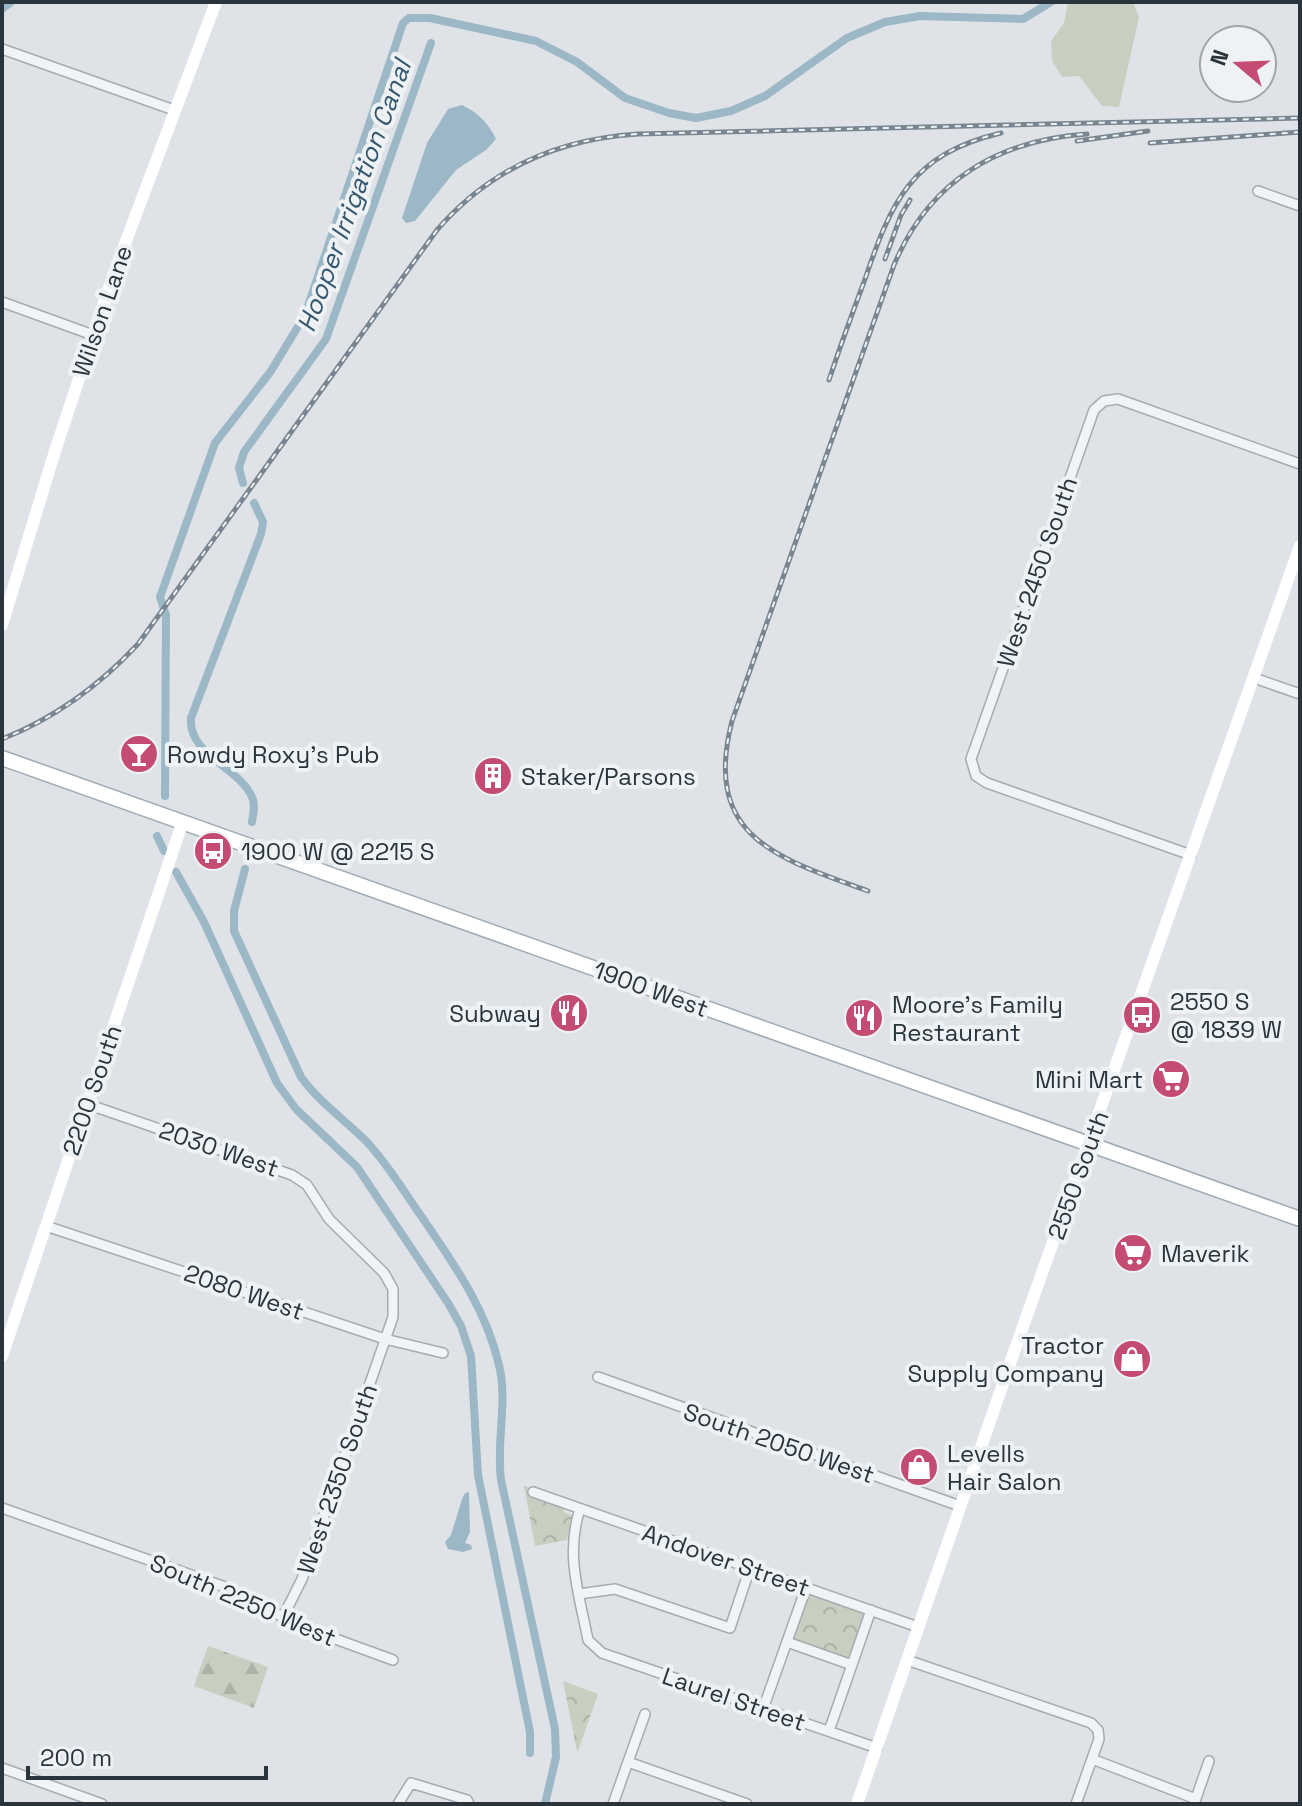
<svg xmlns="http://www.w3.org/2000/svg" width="1302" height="1806" viewBox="0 0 1302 1806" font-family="'Space Grotesk',sans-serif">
  <defs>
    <pattern id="forest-firs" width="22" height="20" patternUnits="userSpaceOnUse" patternTransform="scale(2)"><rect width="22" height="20" fill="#c7d0c0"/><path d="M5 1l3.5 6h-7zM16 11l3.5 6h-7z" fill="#abb3a6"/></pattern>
    <pattern id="park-crowns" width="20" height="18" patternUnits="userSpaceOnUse" patternTransform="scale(2)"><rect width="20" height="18" fill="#c7d0c0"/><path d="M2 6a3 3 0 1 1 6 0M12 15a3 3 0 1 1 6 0" fill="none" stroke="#abb3a6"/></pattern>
  </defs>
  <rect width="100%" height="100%" fill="#dfe3e7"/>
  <!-- grass -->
  <path fill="#c7d0c0" d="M1068,2h65l6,15 -20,90 -17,-1 -23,-30 -17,1 -10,-16 -1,-20 13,-18z"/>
  <!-- forest -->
  <path fill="url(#forest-firs)" d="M208,1646l60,21 -14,41 -60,-22z"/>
  <!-- park -->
  <path fill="url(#park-crowns)" d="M524,1486l7,2 -2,6 2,2 33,12v4l9,4 -6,24 -32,6z
    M807,1594l58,20 -16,47 -58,-20z
    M563,1681l35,13 -20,57h-1z"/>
  <!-- water -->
  <path fill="#9cb7c5" d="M462,105c16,8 26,17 34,34l-10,11 -30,20 -41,51 -9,2 -4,-5 25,-75 21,-34z
    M469,1492l1,40 -5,11 6,2 1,4 -9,3 -15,-3 -3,-7 6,-7 11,-36 3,-6z"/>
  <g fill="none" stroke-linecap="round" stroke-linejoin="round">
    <!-- canal -->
    <path stroke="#9cb7c5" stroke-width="8" d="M2,9l9,-7
      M243,483l-4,-15 5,-16 82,-113 105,-296
      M165,796l1,-181 -6,-18 55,-154 56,-72 34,-56 98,-292 6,-5h21l106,23 41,21 48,36 44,15 27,5 35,-7 34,-15 82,-58 38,-16 35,-6 103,3 28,-17
      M252,822c1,-8 4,-17 0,-25 -13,-30 -64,-42 -61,-79l70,-184 2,-12 -9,-19
      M157,836l7,15
      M245,869l-11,42v20l67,146c18,25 44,43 65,64 20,21 35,46 51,69 33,49 68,95 82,155 9,36 -3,77 2,115l54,249 1,28 -11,47
      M176,872l28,50 73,161 19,26 61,58 91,136 13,23 10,30 7,119 52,257v21"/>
    <defs>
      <path id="street" d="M2,49l172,61
        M1258,191l42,15
        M2,302l91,33
        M1254,678l46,16
        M1191,855l-204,-72 -11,-7 -5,-17 123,-349 10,-9 14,-2 182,65
        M87,1104l205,71 15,10 22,34 55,54 9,16v28l-91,262 -19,38
        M46,1226l339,113 58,14
        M598,1377l362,129
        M533,1492l385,135
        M2,1508l223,79 75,39 93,34
        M580,1509c-15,45 -1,85 8,131l14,13 275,95
        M579,1594l36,-5 115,39 20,-60
        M787,1642l65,23
        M907,1660l184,63 7,7 1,9 -23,65
        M763,1709l43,-121
        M829,1731l42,-121
        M1092,1759l104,40
        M628,1762l119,42
        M2,1768l100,36
        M398,1804l13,-21 56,17 2,4
        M613,1804l32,-90
        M1194,1804l15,-43"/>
      <path id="primary" d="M2,758l1298,461"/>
    </defs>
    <!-- street casing -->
    <use href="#street" stroke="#a5abb1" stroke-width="12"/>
    <!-- primary casing -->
    <use href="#primary" stroke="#9faab2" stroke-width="17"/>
    <!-- street -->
    <use href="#street" stroke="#f1f4f6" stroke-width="9"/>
    <!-- secondary -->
    <path stroke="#fff" stroke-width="12" d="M2,625l53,-174 59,-178 102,-271
      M2,1356l180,-532
      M857,1804l157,-452 286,-806"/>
    <!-- primary -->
    <use href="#primary" stroke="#fff" stroke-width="14"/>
    <defs>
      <path id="rail" d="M1077,141l71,-10
        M1150,143l150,-11
        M885,259l16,-44 9,-15
        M829,380c11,-33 23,-66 35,-98 27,-80 47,-128 137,-149
        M2,739c53,-21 97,-53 136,-95l299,-414c53,-61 120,-91 201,-96l662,-16
        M868,891c-90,-33 -166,-53 -136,-170l162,-456c35,-84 104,-125 193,-131"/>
    </defs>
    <!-- rail casing -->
    <use href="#rail" stroke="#798590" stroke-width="5"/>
    <!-- rail -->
    <use href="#rail" stroke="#eef2f5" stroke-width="2" stroke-dasharray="6" stroke-linecap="butt"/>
  </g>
  <!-- icons -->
  <defs>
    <symbol id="bar-disc" viewBox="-11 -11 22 22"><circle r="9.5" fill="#c44b72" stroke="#eef2f5"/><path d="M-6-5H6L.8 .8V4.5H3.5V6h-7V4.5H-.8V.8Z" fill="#fff"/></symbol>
    <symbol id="building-disc" viewBox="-11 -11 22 22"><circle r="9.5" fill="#c44b72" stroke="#eef2f5"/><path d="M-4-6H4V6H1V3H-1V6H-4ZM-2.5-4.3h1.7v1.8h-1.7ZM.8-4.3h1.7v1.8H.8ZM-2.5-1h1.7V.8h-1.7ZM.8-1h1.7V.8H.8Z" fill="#fff"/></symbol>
    <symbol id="bus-disc" viewBox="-11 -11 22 22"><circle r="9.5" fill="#c44b72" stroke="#eef2f5"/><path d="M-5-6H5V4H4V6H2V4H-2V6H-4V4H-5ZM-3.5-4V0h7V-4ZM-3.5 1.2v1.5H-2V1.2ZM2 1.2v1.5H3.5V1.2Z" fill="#fff"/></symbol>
    <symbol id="restaurant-disc" viewBox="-11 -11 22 22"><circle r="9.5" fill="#c44b72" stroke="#eef2f5"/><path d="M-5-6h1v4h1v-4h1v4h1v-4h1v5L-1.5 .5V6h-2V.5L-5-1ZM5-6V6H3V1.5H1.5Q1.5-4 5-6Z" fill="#fff"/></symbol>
    <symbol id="supermarket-disc" viewBox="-11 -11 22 22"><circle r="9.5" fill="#c44b72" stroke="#eef2f5"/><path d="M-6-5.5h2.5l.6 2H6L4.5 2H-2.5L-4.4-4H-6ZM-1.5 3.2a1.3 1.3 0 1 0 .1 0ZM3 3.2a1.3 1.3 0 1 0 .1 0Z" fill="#fff"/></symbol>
    <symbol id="shop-disc" viewBox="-11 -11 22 22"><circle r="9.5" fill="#c44b72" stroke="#eef2f5"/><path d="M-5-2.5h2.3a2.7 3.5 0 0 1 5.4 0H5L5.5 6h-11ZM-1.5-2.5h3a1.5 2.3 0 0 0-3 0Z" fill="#fff"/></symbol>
  </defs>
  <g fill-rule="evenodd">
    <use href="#bar-disc" x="117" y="732" width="44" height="44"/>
    <use href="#building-disc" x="471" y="754" width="44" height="44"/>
    <use href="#bus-disc" x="191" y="829" width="44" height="44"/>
    <use href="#restaurant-disc" x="547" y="991" width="44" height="44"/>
    <use href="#bus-disc" x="1120" y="993" width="44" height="44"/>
    <use href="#restaurant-disc" x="842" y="996" width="44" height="44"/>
    <use href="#supermarket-disc" x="1149" y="1057" width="44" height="44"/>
    <use href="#supermarket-disc" x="1111" y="1231" width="44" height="44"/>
    <use href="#shop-disc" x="1110" y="1337" width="44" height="44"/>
    <use href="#shop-disc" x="897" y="1445" width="44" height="44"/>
  </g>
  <g text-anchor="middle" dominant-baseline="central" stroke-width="8" stroke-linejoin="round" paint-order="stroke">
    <!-- street labels -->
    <g font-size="24" fill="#29343d" stroke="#eef2f5">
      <text transform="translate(102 311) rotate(-71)">Wilson Lane</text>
      <text transform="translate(1037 572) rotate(-71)">West 2450 South</text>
      <text transform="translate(651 989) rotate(20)">1900 West</text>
      <text transform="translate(92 1090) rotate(-71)">2200 South</text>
      <text transform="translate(219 1149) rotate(19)">2030 West</text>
      <text transform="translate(1078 1175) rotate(-70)">2550 South</text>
      <text transform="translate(244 1292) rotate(19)">2080 West</text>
      <text transform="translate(779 1443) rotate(19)">South 2050 West</text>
      <text transform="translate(337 1479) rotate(-71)">West 2350 South</text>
      <text transform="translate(726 1560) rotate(19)">Andover Street</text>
      <text transform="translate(243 1600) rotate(23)">South 2250 West</text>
      <text transform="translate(734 1699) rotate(19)">Laurel Street</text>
    </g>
    <!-- poi labels -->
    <g font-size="24" fill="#29343d" stroke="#eef2f5" text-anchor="start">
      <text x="167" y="754">Rowdy Roxy's Pub</text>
      <text x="521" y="776">Staker/Parsons</text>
      <text x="241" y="851">1900 W @ 2215 S</text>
      <text x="1170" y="1001">2550 S<tspan x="1170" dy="28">@ 1839 W</tspan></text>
      <text x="892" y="1004">Moore's Family<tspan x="892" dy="28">Restaurant</tspan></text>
      <text x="541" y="1013" text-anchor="end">Subway</text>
      <text x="1143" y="1079" text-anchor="end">Mini Mart</text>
      <text x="1161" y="1253">Maverik</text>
      <text x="1104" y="1345" text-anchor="end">Tractor<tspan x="1104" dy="28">Supply Company</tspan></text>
      <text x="947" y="1453">Levells<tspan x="947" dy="28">Hair Salon</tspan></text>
    </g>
    <!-- water labels -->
    <g font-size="26" font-style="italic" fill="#36586e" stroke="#eef2f5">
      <text transform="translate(354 196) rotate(-70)">Hooper Irrigation Canal</text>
    </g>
  </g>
  <!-- border -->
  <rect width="1302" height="1806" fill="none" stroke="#29343d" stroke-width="8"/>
  <!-- north arrow -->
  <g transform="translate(1238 64) rotate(289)"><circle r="38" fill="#eef2f5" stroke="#9fa6ab" stroke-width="2"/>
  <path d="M0-6L14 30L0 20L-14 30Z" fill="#c44b72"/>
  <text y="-12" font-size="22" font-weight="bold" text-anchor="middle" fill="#29343d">N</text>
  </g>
  <!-- scale -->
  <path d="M28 1766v12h238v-12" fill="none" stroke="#29343d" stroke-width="4"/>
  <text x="40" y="1766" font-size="24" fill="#29343d" stroke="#eef2f5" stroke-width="6" paint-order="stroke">200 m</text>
</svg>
